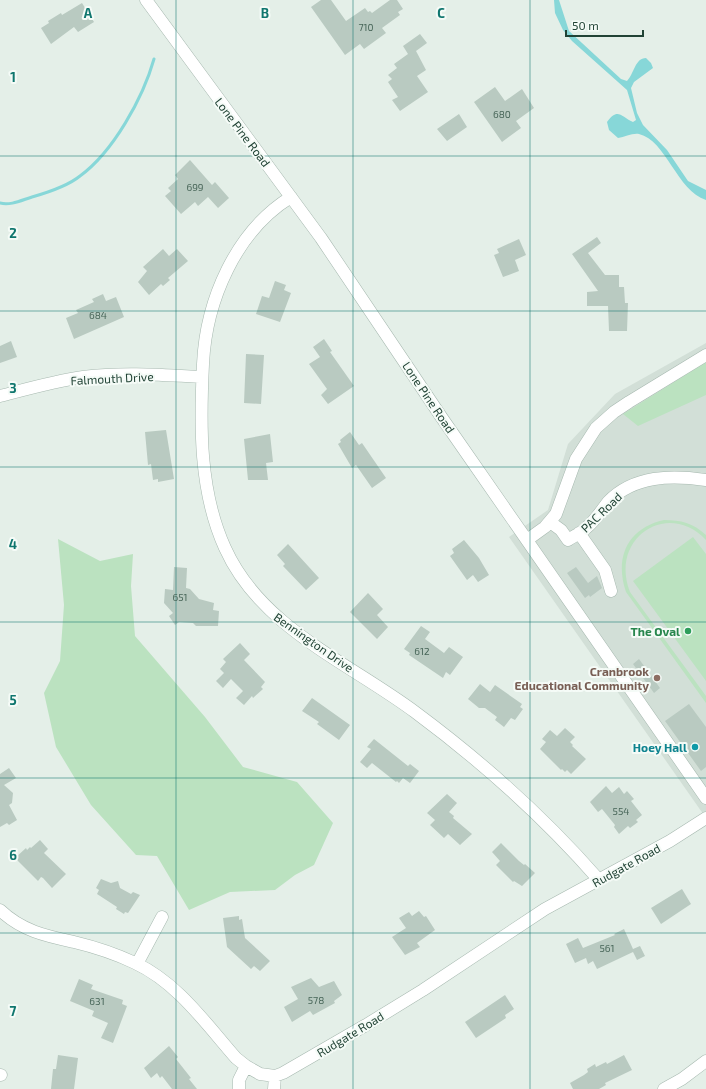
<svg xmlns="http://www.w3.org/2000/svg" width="706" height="1089" viewBox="0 0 706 1089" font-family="'Exo 2',sans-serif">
  <rect width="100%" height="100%" fill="#e4efe8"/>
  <!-- built -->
  <path fill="#d2dfd7" d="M706,343v475l-197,-281 39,-27 20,-66 47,-50z"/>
  <!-- green -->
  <path fill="#bbe2c0" d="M706,362v33l-68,31 -15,-12z
    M664,520c17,0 29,3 42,15v5c-39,-41 -97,-1 -76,52l76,104v7l-80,-111c-12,-35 2,-64 38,-72z
    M693,537l13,17v127l-73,-100z
    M58,539l42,22 33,-7 -2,32 4,50 70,81 38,50 54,15 36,41 -19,42 -19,10 -20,15 -45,2 -41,18 -32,-54 -21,-1 -45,-50 -35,-58 -12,-54 16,-32 4,-56z"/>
  <!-- water -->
  <path fill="#87d7d8" d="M554,0h5l10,31 52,48 6,2c7,-7 8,-23 19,-23l5,5 2,5 -19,14 -3,6 6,25 6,12 24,25 21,31 18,9v10c-29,-9 -40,-60 -67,-66 -7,-1 -14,3 -21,4l-9,-8 -2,-8c11,-15 14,-5 26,0l3,-2 -9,-30 -55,-49 -9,-11 -8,-17z"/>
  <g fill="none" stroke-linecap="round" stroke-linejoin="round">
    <!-- stream -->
    <path stroke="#87d7d8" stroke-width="3" d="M0,203c10,3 22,-3 32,-6 14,-4 37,-12 48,-21 33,-24 63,-78 74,-117"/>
  </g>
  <!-- building -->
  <path fill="#b9cac1" d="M321,0h10l15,21 19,-13 3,4 2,-1 2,2 18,-13h7l6,9 -5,3 2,3 -18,13 4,5 -22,16 -4,-5 -15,11 -34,-48z
    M82,3l12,19 -16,10 -4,-5 -23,17 -10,-16 8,-5 -1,-2 13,-8 1,2z
    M420,34l7,9 -11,8 10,19 -9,6 11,16 -28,19 -8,-11 6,-3 -10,-15 4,-3 -4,-4 9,-7 -3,-4 14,-10 -5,-8z
    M495,87l10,14 17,-12 12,19 -18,13 5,7 -19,14 -28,-40z
    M459,114l8,13 -20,14 -10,-12z
    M190,160l22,25 3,-3 14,16 -11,10 -10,-11 -10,9 -3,-4 -14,12 -16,-18 6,-5 -3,-3 10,-9 -3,-4z
    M597,237l4,6 -13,10 17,22h14v12h5l1,16h3l-1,28h-18l-1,-25h-21v-14l11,-1 -26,-37z
    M519,239l7,16 -11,5 4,11 -16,6 -9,-22 5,-2 -2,-4z
    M163,249l6,7 8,-7 11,12 -20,17 2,2 -7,6 -2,-2 -12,11 -11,-13 9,-11 -4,-4z
    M275,281l11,4 -2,5 7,3 -11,29 -24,-8 6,-18 7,2z
    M103,294l3,7 10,-4 8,20 -50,22 -8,-21 12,-5 -2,-3 18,-8 -2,-3z
    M324,339l8,12 -2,1 24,34 -26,18 -7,-9 6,-6 -18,-25 11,-7 -7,-10z
    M11,341l6,16 -17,6v-17z
    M246,354l18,1 -3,49 -17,-1z
    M166,430l8,49 -16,3v-3l-5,1 -2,-16 -3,1 -3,-33z
    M350,432l9,13 3,-2 24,35 -14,10 -16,-23 -4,3 -14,-24 3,-2 -1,-2z
    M270,434l3,28 -7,1 2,17h-20l-4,-41z
    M464,540l15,18 10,17 -11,7 -5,-7 -6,5 -17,-24 4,-3 -2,-4z
    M288,544l31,34 -13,12 -23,-24 2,-2 -8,-9z
    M174,567l13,1 -1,20 4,1 9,10 15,4 -1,7 6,1 -1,15h-22l-3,-3 -14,-1 -4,3 -6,-9 4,-3 -9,-10 1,-14 8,1z
    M576,567l12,16 9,-7 5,12 -12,9 -1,-2 -4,3 -18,-25z
    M368,593l15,16 -6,6 11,12 -11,12 -27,-27z
    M421,626l9,6 -5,7 19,14 5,-6 14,10 -13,18 -4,-3 -3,6 -34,-23 1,-2 -6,-4z
    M240,643l10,11 -6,6 21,22 -4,5 2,2 -10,9 -1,-2 -8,9 -8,-7 7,-7 -12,-12 -8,9 -7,-7 8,-8 -4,-4 6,-7 -3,-3z
    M639,659l21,29 -6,5 -21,-29z
    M480,684l10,8 5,-7 27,19 -2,3 3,2 -8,11 -4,-2 -7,9 -9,-7 2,-3 -12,-9h-6l-11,-9z
    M312,698l38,27 -11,15 -22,-16 2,-2 -17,-11z
    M689,704l17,23v40l-5,4 -36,-50z
    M565,728l10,9 -5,5 3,3 -1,1 14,13 -15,15 -4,-4 -2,2 -3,-3 -1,1 -21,-21 6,-7 -4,-3 8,-9 7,6z
    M374,739l34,27 2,-2 9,7 -9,12 -7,-5 -4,5 -2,-2 -1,1 -24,-19 -5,5 -7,-6 11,-13 -4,-2z
    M9,768l7,10 -12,7 9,8 -1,10 -3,2 8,15 -8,5 -2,-2 -7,4v-53z
    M606,786l6,7 7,-6 5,7 3,-3 7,8 -3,2 11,14 -6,5 2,2 -8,6 -2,-2 -9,8 -5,-7 1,-2 -13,-16 -4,3 -8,-10z
    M447,794l10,9 -8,9 5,4 -1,2 19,16 -12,11 -12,-11 -4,4 -14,-13 5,-5 -8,-7z
    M40,840l8,9 -4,4 22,21 -14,14 -9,-10 -2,-1 -3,4 -23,-23 11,-10 1,2 3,-3 1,1z
    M501,843l18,18 5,4 1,-1 10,9 -13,13 -8,-5 -1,1 -17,-17 4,-4 -8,-9z
    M101,879l10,4 7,-2 2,7 11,6 2,-2 7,3 -12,18 -3,-1 -1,2 -8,-5 1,-2 -20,-13 2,-4 -3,-2z
    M682,889l9,15 -30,20 -10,-16z
    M419,911l5,6 2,-1 9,14 -18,13 3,4 -15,8 -13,-18 14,-9 -7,-10 10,-6 3,4z
    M239,916v4l3,-1 3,19 25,23 -10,10 -6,-5 -3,3 -24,-22 -4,-29z
    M624,929l9,20 7,-3 5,10 -8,4 -4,-8 -36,17 -4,-8 -5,3 -2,-6 -11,5 -9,-19 12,-6 5,10 32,-13 -1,-1z
    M311,978l8,9 15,-6 8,14 -8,6 1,2 -22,12 -3,-4 -18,11 -8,-15 14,-8 -7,-12z
    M79,979l14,6 -2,4 32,11 -1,4 5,2 -14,37 -12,-5 7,-15 -16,-7 2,-5 -24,-10z
    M505,995l9,14 -9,6 1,3 -30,20 -11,-16z
    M169,1046l9,11 -2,2 15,19 -2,1 8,10h-25l-10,-13 -2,2 -3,-5 -6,5 -7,-10z
    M58,1055l20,3 -4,31h-23l2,-20h3z
    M624,1055l8,15 -27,13 1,2 -7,4h-26l-3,-6 14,-8 4,-3 -1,-3 8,-5 1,3 10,-5 1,2z"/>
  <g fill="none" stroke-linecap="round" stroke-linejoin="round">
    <defs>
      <path id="minor" d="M146,0l175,238 121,180 264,380
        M291,197c-55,34 -85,103 -88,167 -3,61 -4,127 22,184 36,80 123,114 190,164 66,49 129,105 184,168
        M0,396c27,-7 55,-15 83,-19 39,-5 80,-2 119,0
        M550,522l11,8 7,10c6,-4 13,-7 18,-12 9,-7 15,-17 22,-26 26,-27 64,-27 98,-22
        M579,533l26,37 6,21
        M527,540l18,-13 11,-13 20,-55 20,-31 18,-16 15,-10 77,-47
        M0,910c22,21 46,26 74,32 21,5 42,12 61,21 43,20 71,61 101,95l10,8 14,8 15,2 8,-3 83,-48 57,-35 122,-81 125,-68 36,-23
        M137,964l25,-47
        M0,1075h1
        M239,1089v-9l7,-14
        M274,1089l1,-13
        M664,1089l18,-10 24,-18"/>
    </defs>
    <!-- minor casing -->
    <use href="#minor" stroke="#a6b8af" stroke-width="13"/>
    <!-- minor -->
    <use href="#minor" stroke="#fff" stroke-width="12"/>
  </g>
  <!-- grid -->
  <path fill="none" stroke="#0f766e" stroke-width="1" stroke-opacity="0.55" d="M176,0v1089M353,0v1089M530,0v1089M0,156h706M0,311h706M0,467h706M0,622h706M0,778h706M0,933h706"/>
  <!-- markers -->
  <circle fill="#2e9e5b" stroke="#f5fbf7" stroke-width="1.5" cx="688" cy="631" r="4"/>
  <circle fill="#8d6e63" stroke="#f5fbf7" stroke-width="1.5" cx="657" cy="678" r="4"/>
  <circle fill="#0f9aa8" stroke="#f5fbf7" stroke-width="1.5" cx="695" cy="747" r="4"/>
  <g text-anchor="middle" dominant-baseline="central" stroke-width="4" stroke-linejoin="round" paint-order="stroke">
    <!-- number labels -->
    <g font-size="10" fill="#476558">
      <text x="366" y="27">710</text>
      <text x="502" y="114">680</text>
      <text x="195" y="187">699</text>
      <text x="98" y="315">684</text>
      <text x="180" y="597">651</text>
      <text x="422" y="651">612</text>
      <text x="621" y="811">554</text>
      <text x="607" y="948">561</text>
      <text x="316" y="1000">578</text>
      <text x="97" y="1001">631</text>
    </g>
    <!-- street labels -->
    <g font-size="12" fill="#214335" stroke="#f5fbf7">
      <text transform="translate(243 132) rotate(53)">Lone Pine Road</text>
      <text transform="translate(112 378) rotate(-3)">Falmouth Drive</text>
      <text transform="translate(429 397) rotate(56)">Lone Pine Road</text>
      <text transform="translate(601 512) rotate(-44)">PAC Road</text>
      <text transform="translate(314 642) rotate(35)">Bennington Drive</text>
      <text transform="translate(626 865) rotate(-29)">Rudgate Road</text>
      <text transform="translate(350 1034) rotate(-31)">Rudgate Road</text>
    </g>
    <!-- leisure labels -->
    <g font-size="12" font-weight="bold" fill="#27864d" stroke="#f5fbf7" text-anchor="end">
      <text x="680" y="631">The Oval</text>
    </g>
    <!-- education labels -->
    <g font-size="12" font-weight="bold" fill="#785e54" stroke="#f5fbf7" text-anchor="end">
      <text x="649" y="671">Cranbrook<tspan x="649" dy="14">Educational Community</tspan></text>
    </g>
    <!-- culture labels -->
    <g font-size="12" font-weight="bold" fill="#0d838f" stroke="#f5fbf7" text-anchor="end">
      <text x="687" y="747">Hoey Hall</text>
    </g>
  </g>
  <g font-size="13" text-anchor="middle" font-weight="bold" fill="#0f766e" stroke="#f5fbf7" stroke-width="4" stroke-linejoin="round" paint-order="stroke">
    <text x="88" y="18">A</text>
    <text x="265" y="18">B</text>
    <text x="441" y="18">C</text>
    <text x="13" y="82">1</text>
    <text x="13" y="238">2</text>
    <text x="13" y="393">3</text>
    <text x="13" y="549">4</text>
    <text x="13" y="705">5</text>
    <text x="13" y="860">6</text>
    <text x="13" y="1016">7</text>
  </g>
  <!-- scale -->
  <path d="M566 30v6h77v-6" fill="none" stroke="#214335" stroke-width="2"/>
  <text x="572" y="30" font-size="12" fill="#214335" stroke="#f5fbf7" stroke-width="3" paint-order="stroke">50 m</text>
</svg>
